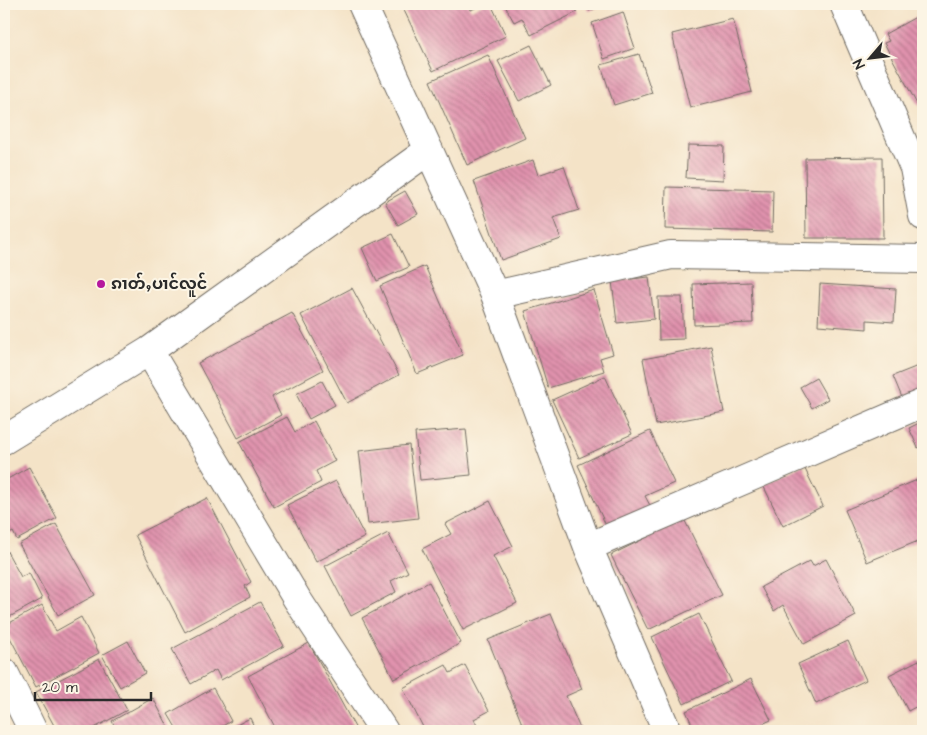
<svg xmlns="http://www.w3.org/2000/svg" width="927" height="735" viewBox="0 0 927 735" font-family="'Architects Daughter','Noto Sans Myanmar',sans-serif">
  <defs>
    <pattern id="building-back-hatch" width="6" height="6" patternUnits="userSpaceOnUse" patternTransform="scale(1.25)"><rect width="6" height="6" fill="#e092ad"/><path d="M-1 5l2 2M0 0l6 6M5-1l2 2" fill="none" stroke="#b6778d"/></pattern>
  </defs>
  <rect width="100%" height="100%" fill="#fcf5e5"/>
  <filter id="ink" filterUnits="userSpaceOnUse"><feTurbulence type="fractalNoise" baseFrequency=".02" numOctaves="2"/><feDisplacementMap in="SourceGraphic" scale="10" xChannelSelector="R" yChannelSelector="G"/><feConvolveMatrix kernelMatrix="1 2 1 2 8 2 1 2 1" color-interpolation-filters="sRGB"/></filter>
  <filter id="wash" filterUnits="userSpaceOnUse"><feTurbulence type="fractalNoise" baseFrequency=".0096" numOctaves="4" result="noise"/><feDisplacementMap in="SourceGraphic" scale="20" xChannelSelector="R" yChannelSelector="G"/><feGaussianBlur stdDeviation="1.12" result="paint"/><feColorMatrix in="noise" values="0 0 0 0 0 0 0 0 0 0 0 0 0 0 0 0 0 1.4 0 .05"/><feComposite in="paint" operator="in"/></filter>
  <g filter="url(#wash)">
    <rect width="100%" height="100%" fill="#f4e3c7"/>
    <g id="blocks">
      <!-- building -->
      <path fill="url(#building-back-hatch)" d="M401,4h67l3,6 12,-6h8l15,32 -73,35z
        M504,4h69l4,8 -46,23 -9,-17 -8,4z
        M585,4h20l-16,7z
        M623,12l12,36 -31,11 -12,-36z
        M923,13v91l-5,2 -34,-63 5,-2 -4,-7z
        M733,19l19,73 -62,16 -18,-74z
        M531,45l20,40 -32,16 -21,-40z
        M639,54l13,39 -38,12 -13,-40z
        M488,55l37,83 -58,27 -37,-84z
        M688,145l36,1 -1,34 -37,-2z
        M882,157l1,81h-77l-1,-80z
        M533,160l5,15 26,-9 15,44 -26,8 8,21 -60,21 -27,-79z
        M666,187l107,3 -1,42 -107,-3z
        M405,191l13,23 -20,11 -13,-23z
        M393,234l16,33 -32,14 -15,-33z
        M425,266l38,89 -46,19 -37,-88z
        M649,277l5,42 -37,4 -5,-42z
        M751,282l2,41 -59,2 -1,-41z
        M820,284l76,5 -2,33 -27,-2v9l-49,-4z
        M352,288l47,87 -52,28 -46,-88z
        M594,290l19,64 -13,4 4,13 -56,17 -23,-77z
        M658,297h24l2,42 -25,1z
        M292,313l31,57 -51,27 9,18 -43,23 -40,-75z
        M711,346l13,66 -68,13 -13,-66z
        M923,364v28l-20,8 -10,-24z
        M605,376l27,58 -53,24 -27,-58z
        M816,378l12,21 -16,9 -12,-21z
        M322,381l13,24 -26,14 -13,-25z
        M287,417l8,15 19,-11 21,40 -19,10 5,11 -47,25 -35,-65z
        M923,421v24l-5,3 -9,-20z
        M466,429l5,46 -51,5 -5,-47z
        M650,431l24,52 -29,13 8,15 -44,21 -31,-67z
        M409,445l9,73 -50,6 -9,-73z
        M803,465l20,41 -40,20 -20,-41z
        M29,467l28,51 -40,22 -4,-8 -9,5v-56z
        M922,478l1,61 -56,23 -22,-52z
        M336,481l29,56 -49,25 -29,-57z
        M207,498l44,84 -6,4 5,11 -65,35 -50,-97z
        M490,501l23,45 -20,10 24,47 -54,27 -41,-81 29,-15 -6,-10z
        M684,519l38,76 -74,35 -37,-75z
        M56,524l39,71 -37,20 -39,-71z
        M388,533l20,39 -17,9 5,11 -45,24 -26,-50z
        M4,546l17,31 8,-4 13,26 -38,21z
        M826,559l30,57 -52,28 -21,-39 -9,6 -13,-24 49,-26 3,5z
        M429,582l32,61 -67,36 -32,-61z
        M260,602l24,44 -63,34 -5,-10 -25,14 -19,-35z
        M42,605l14,26 25,-14 18,36 -63,34 -32,-61z
        M551,614l31,75 -16,7 15,35h-56l-37,-91z
        M699,614l32,67 -47,23 -32,-67z
        M128,641l17,32 -25,14 -18,-32z
        M848,641l18,39 -50,24 -18,-40z
        M309,643l48,88h-80l-29,-55z
        M99,659l28,51 -38,21h-32l-21,-39z
        M919,660l4,7v36l-15,8 -19,-36z
        M446,665l4,8 15,-8 24,46 -15,8 4,9 -6,3h-47l-22,-43z
        M751,679l20,41 -24,11h-52l-9,-20z
        M213,688l18,33 -17,10h-36l-10,-17z
        M153,698l16,30 -7,3h-45l-5,-10z
        M250,718l6,13h-31z"/>
    </g>
  </g>
  <g filter="url(#ink)">
    <use href="#blocks" fill-opacity="0" stroke="#716b62" stroke-width="1"/>
    <g fill="none" stroke-linecap="round" stroke-linejoin="round">
      <defs>
        <path id="street" d="M362,4l133,291 93,252 79,184
          M844,4l70,164 9,48
          M495,295l176,-40 252,4
          M149,351l148,248 87,132
          M4,440l145,-89 280,-201
          M588,547l335,-144
          M4,672l29,59"/>
      </defs>
      <!-- street casing -->
      <use href="#street" stroke="#716b62" stroke-width="30"/>
      <!-- street -->
      <use href="#street" stroke="#fff" stroke-width="28"/>
    </g>
  </g>
  <!-- markers -->
  <circle fill="#b5179e" stroke="#fcf5e5" stroke-width="2" cx="101" cy="284" r="5"/>
  <g text-anchor="middle" dominant-baseline="central" stroke-width="4" stroke-linejoin="round" paint-order="stroke">
    <!-- poi labels -->
    <g font-size="16" font-weight="bold" fill="#2b2b2b" stroke="#fcf5e5" text-anchor="start">
      <text x="111" y="284">ၵၢတ်ႇပၢင်လူင်</text>
    </g>
  </g>
  <!-- margin -->
  <rect width="927" height="735" fill="none" stroke="#fcf5e5" stroke-width="20"/>
  <!-- north arrow -->
  <g transform="translate(870 58) rotate(242)" stroke="#fcf5e5" stroke-width="4" paint-order="stroke">
  <path d="M0-4L9 19L0 12L-9 19Z" fill="#2b2b2b"/>
  <text y="-8" font-size="14" font-weight="bold" text-anchor="middle" fill="#2b2b2b">N</text>
  </g>
  <!-- scale -->
  <path d="M35 692v8h116v-8" fill="none" stroke="#2b2b2b" stroke-width="2.5"/>
  <text x="42" y="692" font-size="15" fill="#2b2b2b" stroke="#fcf5e5" stroke-width="4" paint-order="stroke">20 m</text>
</svg>
